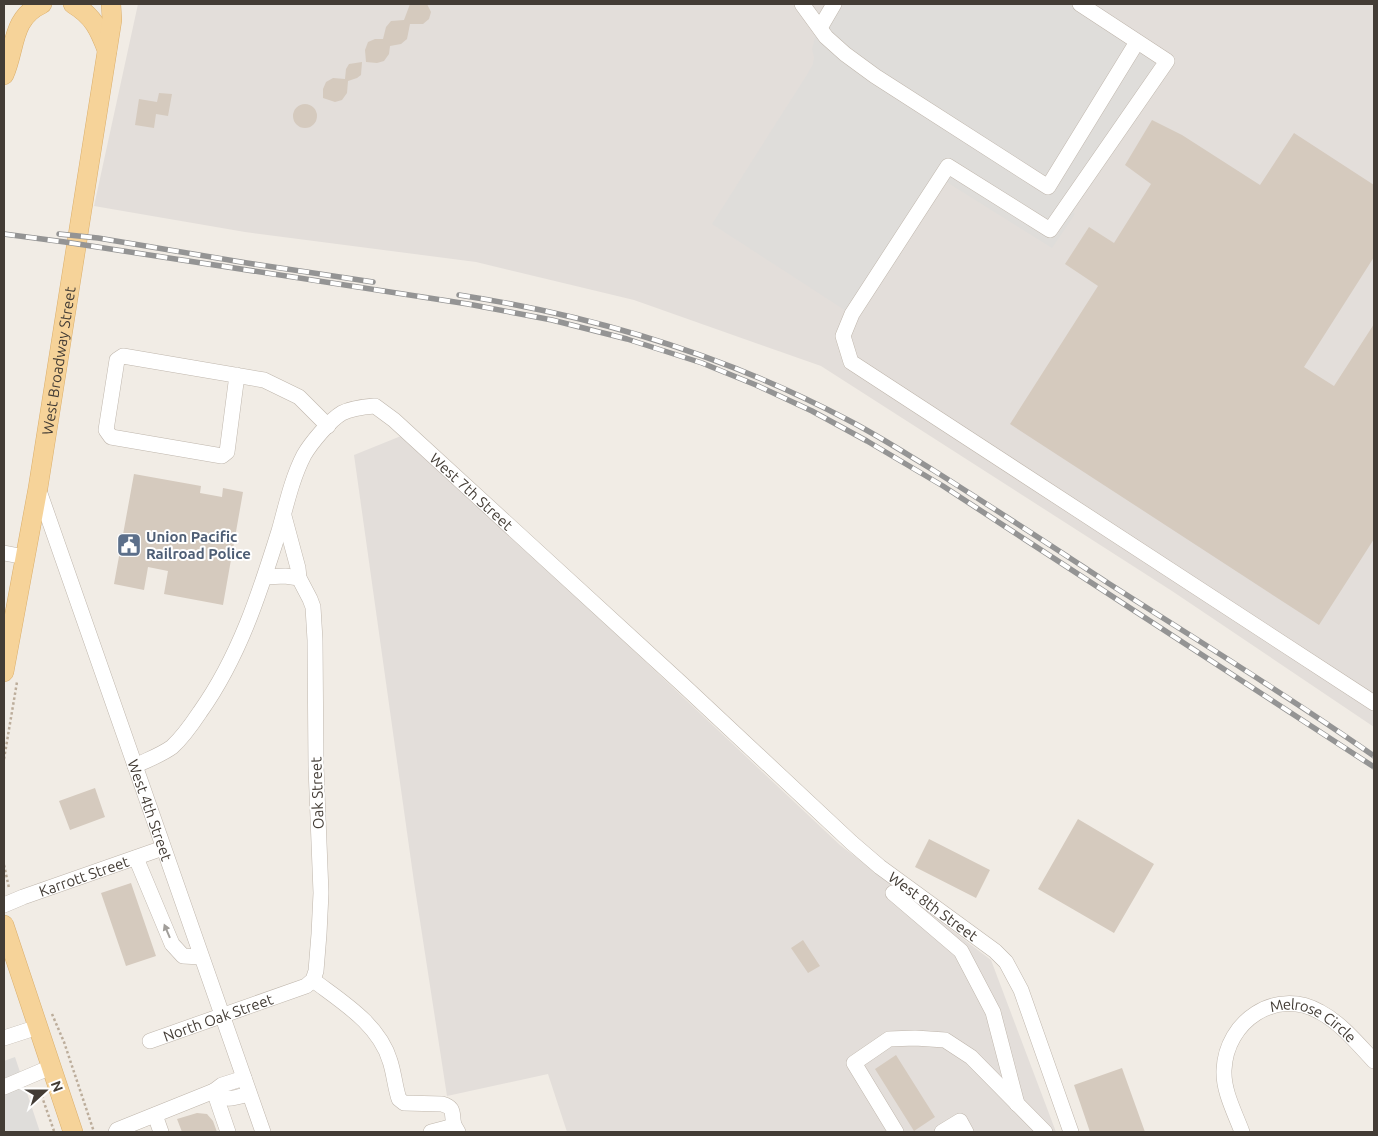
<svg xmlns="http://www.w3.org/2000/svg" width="1378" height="1136" viewBox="0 0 1378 1136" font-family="Ubuntu,sans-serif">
  <rect width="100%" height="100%" fill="#f1ece5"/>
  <!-- industrial -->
  <path fill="#e3deda" d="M138,4h1236v723l-202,-136 -351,-225 -187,-66 -158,-38 -231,-30 -151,-26z
    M401,436l111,100 328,309 151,115 65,172h-489l-19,-58 -101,22 -33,-214 -60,-427z"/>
  <!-- parking -->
  <path fill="#dfddda" d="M824,4h267l71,49 -66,102 -12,39 -11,18 2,2 -23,34 -107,-67 -88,137 -145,-94 96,-151 5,-9 1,-7 -2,-8z
    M15,1057l25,75h-36v-71z"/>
  <!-- building -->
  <path fill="#d5cabe" d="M410,4h17l4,8 -2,7 -6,5h-13l-3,15 -6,5 -11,2 -1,8 -5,7 -7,2 -11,-1 -1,-12 3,-8 7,-3h8l3,-12 5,-6 13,-1z
    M362,62l-1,13 -4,3 -9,3 -1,12 -5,7 -7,2 -12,-4v-9l3,-7 7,-4 12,1 1,-10 3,-5z
    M159,93l13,1 -4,22 -12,-2 -2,14 -19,-3 4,-26 18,3z
    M293 116a12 12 0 1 1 24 0a12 12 0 1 1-24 0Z
    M1152,120l30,15 78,50 34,-52 80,52v72l-70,110 30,19 40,-62v215l-55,86 -309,-201 88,-138 -33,-22 24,-37 25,16 37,-59 -26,-19z
    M134,474l67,12 -1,7 22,4 1,-9 20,4 -20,113 -59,-11 4,-23 -20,-4 -4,23 -30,-6z
    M95,788l10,29 -35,13 -11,-29z
    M1078,819l76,45 -40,69 -76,-44z
    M929,839l61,31 -14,28 -61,-31z
    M131,883l25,73 -30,10 -25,-73z
    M803,940l17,26 -12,7 -17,-25z
    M896,1055l39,62 -21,14 -39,-62z
    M1122,1068l23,64h-55l-16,-47z
    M197,1113l10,1 6,7 4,11h-35l-5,-13z"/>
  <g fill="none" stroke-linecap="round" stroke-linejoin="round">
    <defs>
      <g id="minor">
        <path d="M802,4l24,33 19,17 30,22 173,111 89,-145"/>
        <path d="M1080,4l87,57 -117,169 -102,-64 -96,148 -9,22 8,26 523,341"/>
        <path d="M820,28l14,-24"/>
        <path d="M237,375l-10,77 -5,4 -111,-19 -5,-7 11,-70 6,-4 141,24 35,17 29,29"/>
        <path id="s1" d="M38,488l225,644"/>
        <path d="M4,553l21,4"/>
        <path d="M265,577l20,-1 14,2"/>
        <path id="s2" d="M135,766c12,-6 26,-11 37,-19 11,-10 20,-23 28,-35 39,-55 59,-117 79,-181 7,-25 13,-53 25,-76 7,-12 26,-35 38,-42 10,-5 22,-6 33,-7l19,14 288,264 170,159 28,24 115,84 11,11 15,28 50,142"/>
        <path d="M136,858l36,86 11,12 18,1"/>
        <path d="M893,893l68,58 32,61 24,92"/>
        <path id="s3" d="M4,905l19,-8 140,-49"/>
        <path d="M313,980c29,22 66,44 77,81 4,12 5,26 9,38l5,4 38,1c14,4 9,10 12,21 1,2 3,5 4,7"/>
        <path d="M4,1038l34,-11"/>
        <path id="s4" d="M150,1041l156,-55 7,-6 3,-9 3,-37 2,-41 -5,-126 -1,-127 -2,-33 -3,-8 -11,-21 -1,-10 -14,-52"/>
        <path d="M4,1087l47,-20"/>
        <path d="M214,1091l14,41"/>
        <path d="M214,1091c10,12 23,6 35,3"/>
        <path d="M155,1115l6,17"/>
        <path d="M116,1132l1,-2 97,-39 8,-6 22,-7"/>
        <path d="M431,1132l23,-6"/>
        <path d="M896,1132l-42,-69 35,-24 26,-1 30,2 26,17 74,75"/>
        <path d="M942,1132l18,-11 6,11"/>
        <path id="s5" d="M1242,1132c-7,-19 -19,-41 -18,-62 2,-49 52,-83 96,-58 21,11 38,32 54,49"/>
      </g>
      <g id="major">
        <path d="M73,4c20,12 26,25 34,46"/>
        <path d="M4,75c12,-27 7,-57 38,-71"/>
        <path id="s6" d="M4,672l34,-184 74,-468 -1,-16"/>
        <path d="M4,925l69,207"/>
      </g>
    </defs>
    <!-- minor casing -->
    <use href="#minor" stroke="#bfb6ac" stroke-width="16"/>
    <!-- major casing -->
    <use href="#major" stroke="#daae6b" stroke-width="20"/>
    <!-- path -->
    <path stroke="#bcad9b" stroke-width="2.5" stroke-dasharray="2.5 2.5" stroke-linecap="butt" d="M4,759l13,-77
      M4,865l5,23
      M52,1014l12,28 30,90
      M40,1091l14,40"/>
    <!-- minor -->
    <use href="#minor" stroke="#fff" stroke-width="15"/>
    <!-- major -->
    <use href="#major" stroke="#f6d399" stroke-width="19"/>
    <defs>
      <path id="rail" d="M4,234l61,8 403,62 84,16 75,19 75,24 54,22 56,26 55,30 76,45 431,281
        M59,234l39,4 149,25 126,19
        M459,295c137,21 266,60 389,125 29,15 57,33 85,50 59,37 117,75 175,113 89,57 179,112 266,173"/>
    </defs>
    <!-- rail casing -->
    <use href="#rail" stroke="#949494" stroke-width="5.5"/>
    <!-- rail -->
    <use href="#rail" stroke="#fff" stroke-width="4" stroke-dasharray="11" stroke-linecap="butt"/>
  </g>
  <!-- one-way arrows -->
  <defs><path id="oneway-solid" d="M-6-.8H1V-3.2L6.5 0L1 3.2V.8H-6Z" transform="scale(1.25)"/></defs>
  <use fill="#a19e9a" href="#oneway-solid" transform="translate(167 931) rotate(-113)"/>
  <!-- icons -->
  <defs>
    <symbol id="civic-square" viewBox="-11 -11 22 22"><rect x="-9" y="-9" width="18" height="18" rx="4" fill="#5c6f8a" stroke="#fff"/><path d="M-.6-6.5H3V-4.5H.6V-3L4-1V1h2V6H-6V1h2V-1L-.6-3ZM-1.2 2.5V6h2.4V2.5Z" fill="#fff"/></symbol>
  </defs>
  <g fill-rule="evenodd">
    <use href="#civic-square" x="115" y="531" width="28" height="28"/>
  </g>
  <g text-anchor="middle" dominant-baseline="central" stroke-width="4" stroke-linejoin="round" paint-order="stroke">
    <!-- street labels -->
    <g font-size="15" fill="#433c35" stroke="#fff">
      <text stroke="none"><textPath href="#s6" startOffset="316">West Broadway Street</textPath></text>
      <text stroke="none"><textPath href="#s2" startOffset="585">West 7th Street</textPath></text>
      <text transform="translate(317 793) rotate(-92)">Oak Street</text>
      <text stroke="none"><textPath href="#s1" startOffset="341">West 4th Street</textPath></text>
      <text stroke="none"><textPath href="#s3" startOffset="85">Karrott Street</textPath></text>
      <text stroke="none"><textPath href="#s2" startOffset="1206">West 8th Street</textPath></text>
      <text stroke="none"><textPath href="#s4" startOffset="72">North Oak Street</textPath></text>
      <text stroke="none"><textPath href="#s5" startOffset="196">Melrose Circle</textPath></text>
    </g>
    <!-- service labels -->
    <g font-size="15" font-weight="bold" fill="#4e5e75" stroke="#fff" text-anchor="start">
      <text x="146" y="536">Union Pacific<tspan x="146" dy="17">Railroad Police</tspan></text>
    </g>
  </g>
  <!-- border -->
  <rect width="1378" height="1136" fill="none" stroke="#433c35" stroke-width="10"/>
  <!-- north arrow -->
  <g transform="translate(45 1091) rotate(69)" stroke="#ffffff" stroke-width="4" paint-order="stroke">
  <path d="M0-4L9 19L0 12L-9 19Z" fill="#433c35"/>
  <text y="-8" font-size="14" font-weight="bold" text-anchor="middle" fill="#433c35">N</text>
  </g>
</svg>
